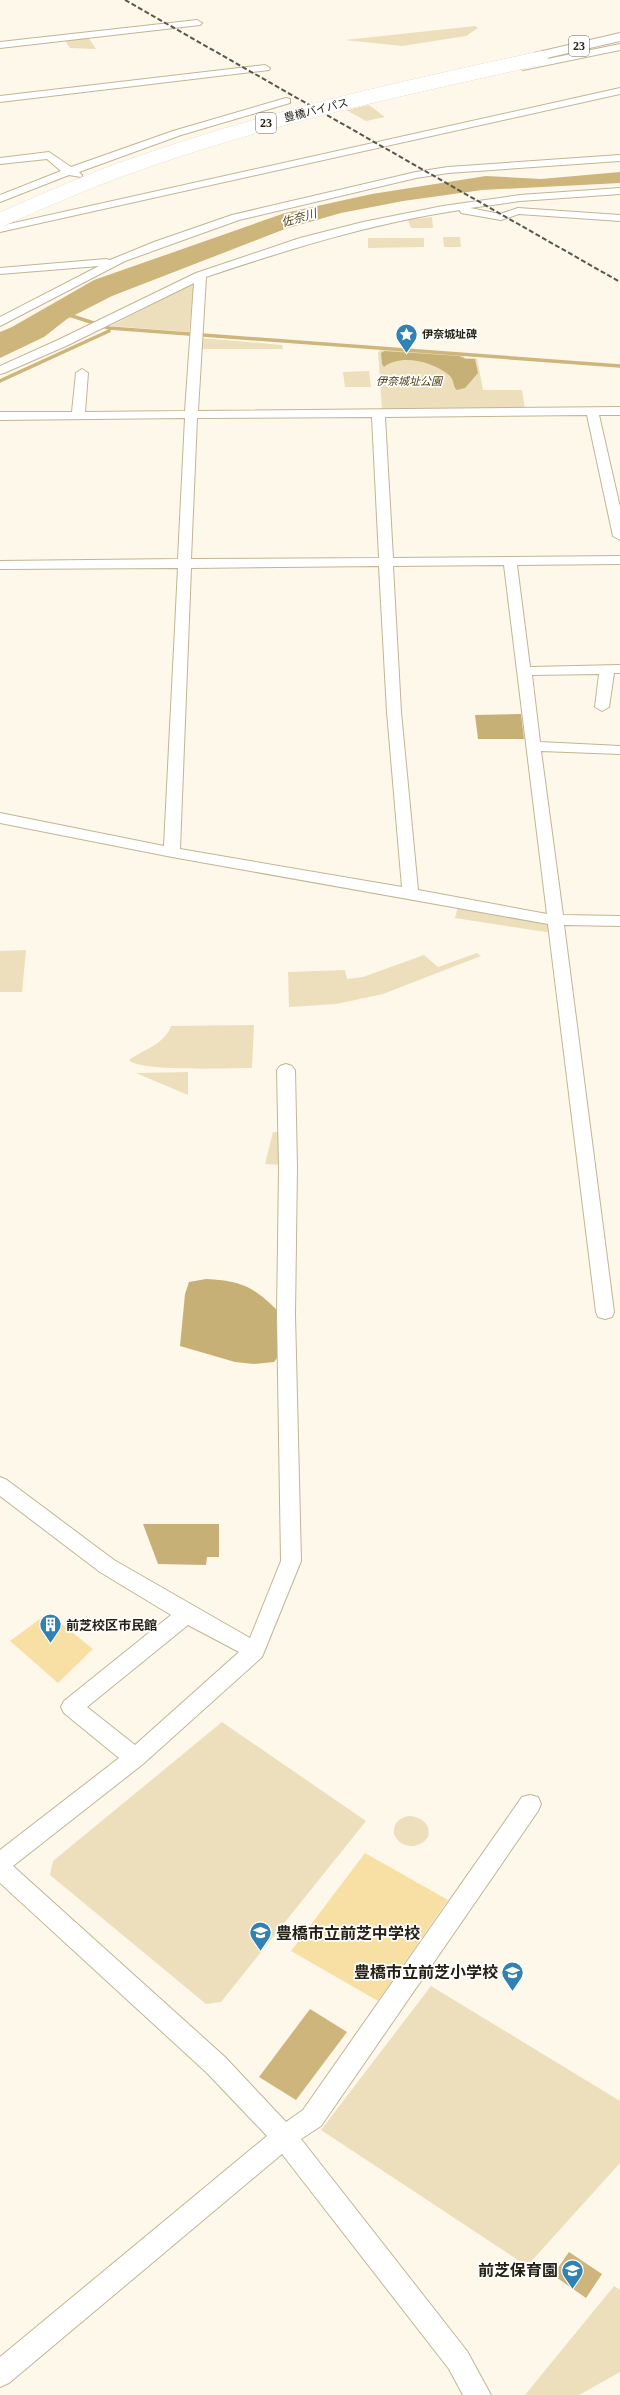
<svg xmlns="http://www.w3.org/2000/svg" width="620" height="2395" viewBox="0 0 620 2395" font-family="'Times New Roman','Noto Sans JP',serif">
  <rect width="100%" height="100%" fill="#fef8eb"/>
  <!-- green -->
  <path fill="#eddfbb" d="M475,26l3,2 -12,8 -64,10 -57,-6z
    M88,37l8,12 -26,-1 -6,-9z
    M369,105l16,12 -19,4 -20,-11z
    M432,217l1,11h-22l-3,-8z
    M443,237h17l1,10h-17z
    M368,238h56v9l-56,1z
    M194,283l-5,49 -78,-6z
    M200,338l82,7 1,4h-84z
    M381,350l82,5 2,3h12l6,32h39l3,19h-143l-4,-57z
    M369,371l2,16h-26l-2,-15z
    M458,907l95,17 1,6 -8,2 -91,-14z
    M26,950l-4,42h-22v-41z
    M477,953l4,3 -98,38 -47,10 -47,3 -1,-35 57,-2 2,9 16,-2 61,-22 14,12z
    M254,1025l-2,43c-21,0 -113,4 -123,-8 15,-11 35,-15 42,-34z
    M188,1072v23l-52,-22z
    M273,1132h8l2,33 -18,-1z
    M222,1722l144,99 -145,181 -15,2 -156,-129 3,-14z
    M409,1816c13,1 22,8 19,21 -9,13 -28,12 -34,-3 -1,-11 5,-16 15,-18z
    M431,1986l189,115v62l-93,103 -206,-136z
    M614,2286l6,4v82l-41,23h-54z"/>
  <!-- forest -->
  <path fill="#c7b076" d="M384,351l75,5 7,3h9l3,14 -13,15 -8,2c-5,-4 -2,-10 -8,-15 -15,-13 -48,-22 -65,-8l-2,-3 -1,-11z
    M521,714l3,25h-46l-3,-24z
    M206,1279c39,2 49,9 76,36v36l-8,11 -20,2 -19,-2 -55,-16 5,-52 4,-12z
    M143,1524h76v33h-12l-1,8 -48,-1z"/>
  <!-- water -->
  <path fill="#cdb57c" d="M620,172v11l-138,7 -79,11 -62,12 -56,16 -173,67 -45,23 -23,18 -44,21v-26l12,-5 82,-47 191,-67 87,-19 114,-18 55,3z
    M310,2009l37,23 -51,68 -37,-23z
    M569,2252l33,22 -16,24 -33,-23z"/>
  <g fill="none" stroke-linecap="round" stroke-linejoin="round">
    <!-- stream -->
    <path stroke="#cdb57c" stroke-width="3.5" d="M66,314l43,14 511,38
      M0,381l109,-50"/>
  </g>
  <!-- building -->
  <path fill="#f8e0a5" d="M48,1613l45,36 -35,34 -48,-42z
    M365,1853l83,47 -70,101 -87,-50z"/>
  <g fill="none" stroke-linecap="round" stroke-linejoin="round">
    <defs>
      <path id="street" d="M197,20l5,3 -2,2 -200,23v-6z
        M620,44v6l-97,20 -5,-3 5,-3z
        M265,65l5,3 -1,2 -269,32v-6z
        M620,88v6l-620,138v-6z
        M286,98l4,1v4l-109,32 -102,37 3,3 -1,2 -12,-2 -69,27v-7l61,-24 -14,-12 -47,5v-6l49,-6 22,15 102,-36z
        M620,155v6l-172,12 -32,5 -177,42 -114,41 -125,65v-9l99,-51 -99,8v-6l106,-9 4,1 44,-18 78,-27 184,-43 32,-5z
        M620,188v6l-100,7 -50,7 30,6 18,-6 102,7v6l-101,-7 -18,6 -40,-7 -1,-3c-88,13 -170,39 -254,67l-8,134 422,-4v8h-21l21,92v33l-7,-4 -26,-121 -202,2 8,141 227,-2v8l-103,1 13,102 90,-2v8h-6l-5,34 -7,4 -7,-4 4,-33 -67,1 8,67 80,4v8l-79,-3 22,164 57,1v10l-56,-1 50,387 -2,5 -7,2 -7,-2 -2,-5 -48,-388 -376,-67 -172,-34v-10l164,33 14,-278 -178,1v-8l178,-2 7,-141 -185,2v-8h72l4,-39 6,-4 6,4 -3,39 100,-1 9,-128 -128,63 -62,27 -4,1v-8l58,-26 138,-67 104,-35 63,-16 80,-16 77,-11zM372,417l7,141 -188,1 6,-141zM504,565l43,349 -129,-24 -17,-178 -8,-146zM379,566l8,146 15,175 -222,-38 11,-281z
        M286,1064l6,2 3,4 2,98 -2,147 6,246 -39,96 -119,107 -130,102 212,191 61,65 17,-12 219,-313 8,-2 8,2 3,7 -3,7 -217,315 -20,13 166,212 24,44h-28l-14,-26 -167,-215 -273,229 -9,4v-30l267,-221 -60,-63 -207,-190v-33l119,-92 -55,-45 -3,-6 3,-6 107,-86 -71,-43 -100,-76v-19l7,3 107,80 136,78 31,-77 -4,-246 2,-147 -2,-98 3,-4zM188,1625l51,27 -104,93 -48,-38z"/>
      <path id="highway" d="M620,33v8l-82,19 -6,-4 2,-3z"/>
    </defs>
    <!-- street casing -->
    <use href="#street" stroke="#c2b594" stroke-width="2"/>
    <!-- highway casing -->
    <use href="#highway" stroke="#c2b594" stroke-width="2"/>
    <!-- street -->
    <use href="#street" fill="#fff" fill-rule="evenodd"/>
    <!-- highway -->
    <use href="#highway" fill="#fff" fill-rule="evenodd"/>
    <!-- rail -->
    <path stroke="#5b5649" stroke-width="2" stroke-dasharray="5 2.5" stroke-linecap="butt" d="M125,0l495,282"/>
    <defs>
      <path id="highway-bridge" d="M0,220c43,-19 87,-39 131,-54 134,-48 272,-78 410,-108"/>
    </defs>
    <!-- highway-bridge casing -->
    <use href="#highway-bridge" stroke="#c2b594" stroke-width="14" stroke-linecap="butt"/>
    <!-- highway-bridge -->
    <use href="#highway-bridge" stroke="#fff" stroke-width="14"/>
  </g>
  <!-- icons -->
  <defs>
    <symbol id="sight-pin" viewBox="-11 -11 22 30"><path d="M0 17L-7.5 6A9.5 9.5 0 1 1 7.5 6Z" fill="#2f82b3" stroke="#fff"/><path d="M0-6L1.8-2.2L6-1.7L2.9 1.2L3.7 5.4L0 3.3L-3.7 5.4L-2.9 1.2L-6-1.7L-1.8-2.2Z" fill="#fff"/></symbol>
    <symbol id="building-pin" viewBox="-11 -11 22 30"><path d="M0 17L-7.5 6A9.5 9.5 0 1 1 7.5 6Z" fill="#2f82b3" stroke="#fff"/><path d="M-4-6H4V6H1V3H-1V6H-4ZM-2.5-4.3h1.7v1.8h-1.7ZM.8-4.3h1.7v1.8H.8ZM-2.5-1h1.7V.8h-1.7ZM.8-1h1.7V.8H.8Z" fill="#fff"/></symbol>
    <symbol id="school-pin" viewBox="-11 -11 22 30"><path d="M0 17L-7.5 6A9.5 9.5 0 1 1 7.5 6Z" fill="#2f82b3" stroke="#fff"/><path d="M0-5L7-2L0 1L-7-2ZM-4 1L0 2.5L4 1V4Q0 6-4 4Z" fill="#fff"/></symbol>
  </defs>
  <g fill-rule="evenodd">
    <use href="#sight-pin" x="394" y="322" width="25" height="34"/>
    <use href="#building-pin" x="38" y="1612" width="25" height="34"/>
    <use href="#school-pin" x="248" y="1920" width="25" height="34"/>
    <use href="#school-pin" x="500" y="1960" width="25" height="34"/>
    <use href="#school-pin" x="560" y="2258" width="25" height="34"/>
  </g>
  <g text-anchor="middle" dominant-baseline="central" stroke-width="3.5" stroke-linejoin="round" paint-order="stroke">
    <!-- far-street labels -->
    <g font-size="11" fill="#262115" stroke="#fff">
      <text transform="translate(316 110) rotate(-14)">豊橋バイパス</text>
    </g>
    <!-- far-poi labels -->
    <g font-size="11" font-weight="bold" fill="#262115" stroke="#fff" text-anchor="start">
      <text x="422" y="334">伊奈城址碑</text>
    </g>
    <!-- far-park labels -->
    <g font-size="11" font-style="italic" fill="#4d3d0e" stroke="#fff">
      <text x="409" y="381">伊奈城址公園</text>
    </g>
    <!-- shield labels -->
    <g fill="#fff" stroke="#67645b" stroke-width="1">
      <rect x="569" y="36" width="20" height="20" rx="3"/>
      <rect x="256" y="113" width="20" height="20" rx="3"/>
    </g>
    <g font-size="12" font-weight="bold" fill="#262115">
      <text x="579" y="46">23</text>
      <text x="266" y="123">23</text>
    </g>
    <!-- far-water labels -->
    <g font-size="12" font-style="italic" fill="#58471b" stroke="#fff">
      <text transform="translate(299 218) rotate(-16)">佐奈川</text>
    </g>
    <!-- poi labels -->
    <g font-size="13" font-weight="bold" fill="#262115" stroke="#fff" text-anchor="start">
      <text x="66" y="1625">前芝校区市民館</text>
    </g>
    <!-- near-poi labels -->
    <g font-size="16" font-weight="bold" fill="#262115" stroke="#fff" text-anchor="end">
      <text x="276" y="1933" text-anchor="start">豊橋市立前芝中学校</text>
      <text x="498" y="1972">豊橋市立前芝小学校</text>
      <text x="558" y="2270">前芝保育園</text>
    </g>
  </g>
</svg>
